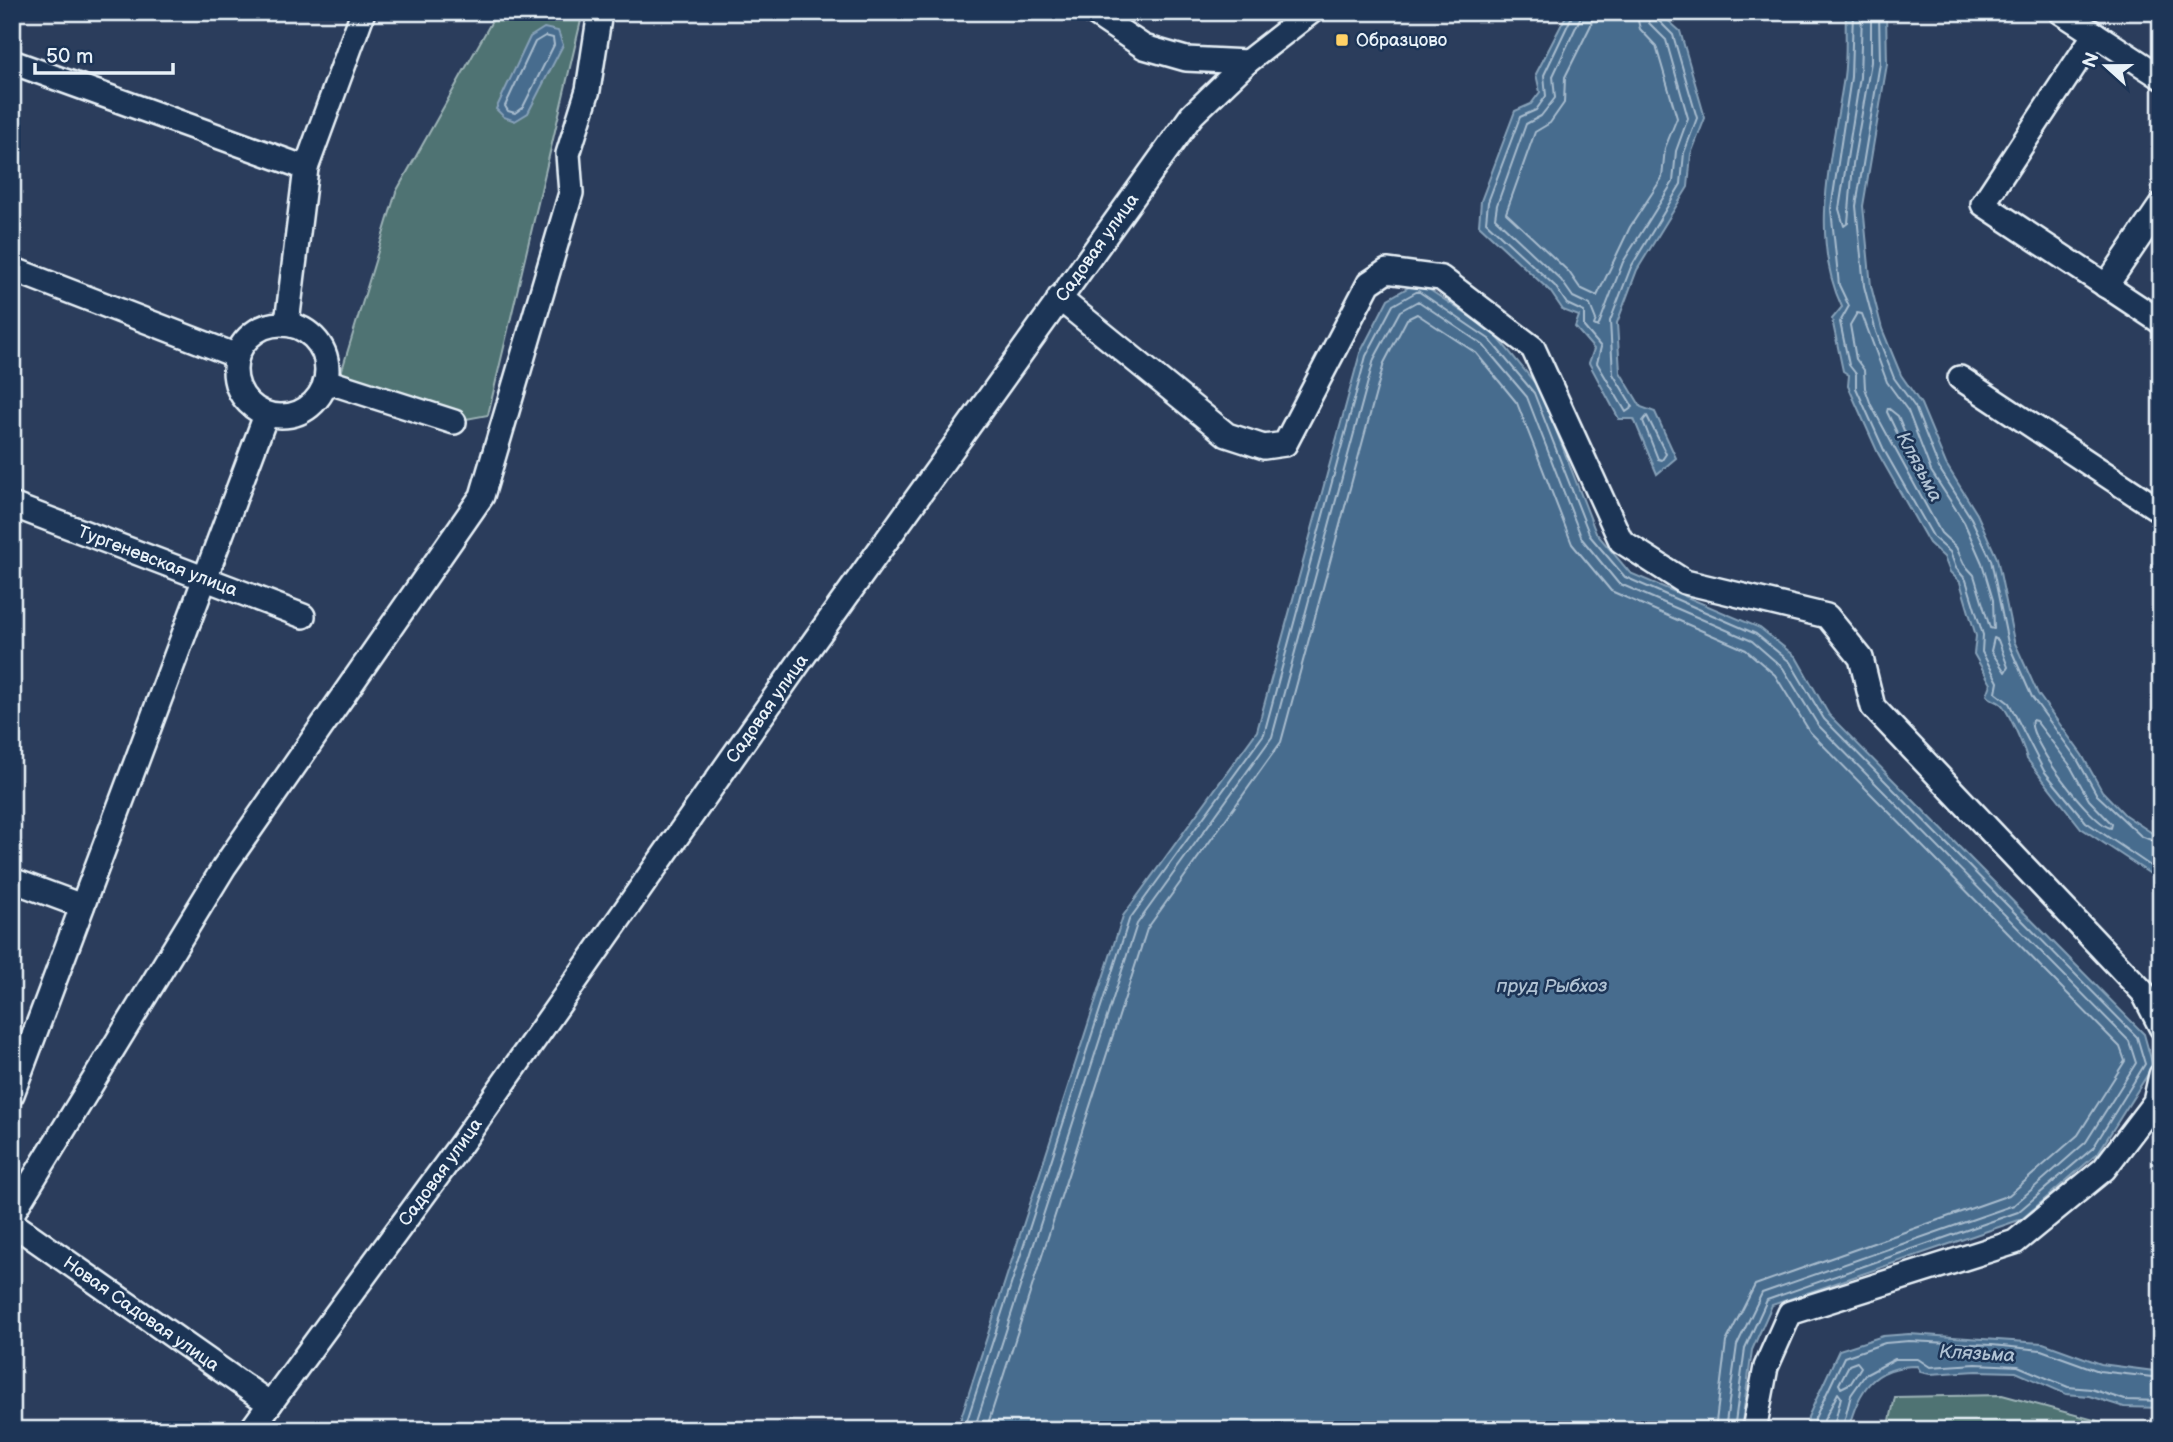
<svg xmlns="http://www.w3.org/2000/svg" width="2173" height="1442" viewBox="0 0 2173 1442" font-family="'Balsamiq Sans',sans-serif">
  <rect width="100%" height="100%" fill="#2b3d5c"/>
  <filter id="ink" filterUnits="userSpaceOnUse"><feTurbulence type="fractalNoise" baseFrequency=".0143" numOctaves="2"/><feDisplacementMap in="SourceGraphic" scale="14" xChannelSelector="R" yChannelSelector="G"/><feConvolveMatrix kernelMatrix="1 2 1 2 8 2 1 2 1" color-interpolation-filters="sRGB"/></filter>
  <g filter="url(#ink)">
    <!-- green -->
    <path fill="#507373" stroke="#9cb2b6" stroke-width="2" d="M497,12h86l-95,403 -27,5 -123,-37 58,-191z
      M2002,1395l129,35h-243l7,-33z"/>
    <!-- water -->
    <path fill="#476c8e" stroke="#87a1b8" stroke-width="2" d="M1568,12l94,3 18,16 25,87 -14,36 -3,33 -51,83 -20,53 3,49 21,35 14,5 21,46 -19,16 -23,-55h-15l-30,-56 5,-14 -19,-22 4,-11 -16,-6 -13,-19 -71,-66 2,-24 34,-90 16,-7 9,-12 -4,-18z
      M1846,12h40l1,52 -24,142 8,80 11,43 19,46 20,29 25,60 31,50 20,44 17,83 24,53 44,61 20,36 23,24 36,24v42l-80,-53 -54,-69c-2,-10 -19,-49 -26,-55 -6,-5 -10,-3 -14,-9l4,-11 -17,-30 2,-18 -16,-54 -10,-10 -6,-15 -15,-14 -51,-90 -30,-67 1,-11 -6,-4 -11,-52 10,-12c-34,-72 -9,-156 2,-230 3,-21 1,-43 2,-65z
      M544,28l14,3 5,14 -35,68 -13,8 -11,-4 -8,-8 34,-72z
      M1418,282l76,51 46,56 56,144 34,40 130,55 36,29 33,58 315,319 9,32 -55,87 -76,66 -250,86 -20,45 -11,80h-784l166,-514 134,-185 103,-378 28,-54z
      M1909,1334l134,9 58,21 60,8v36l-37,-1 -35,-11 -23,-2 -50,-22 -39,-1 -47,3 -9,-2 -4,-6c-44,0 -59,25 -69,64h-41l1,-13 31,-67 44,-14z"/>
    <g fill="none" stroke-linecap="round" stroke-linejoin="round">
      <!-- shore -->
      <path stroke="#a8bcce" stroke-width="2" d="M1574,12l-30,63 2,21 -10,14 -16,7 -32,85 -2,20 69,64 12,18 17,8v15l17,20 -4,16 29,49 7,-5 -20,-33 -3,-53 21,-54 50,-83 3,-31 13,-35 -24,-83 -16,-16 -2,-7
        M1583,12l-30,64 2,22 -14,18 -15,8 -29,81 -2,13 66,62 12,17 17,8 6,15 -2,5 4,2 25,-65 50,-80 3,-31 12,-33 -22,-78 -17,-17 -2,-11
        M1593,12l-2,13 -26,52 -1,26 -14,20 -15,9 -29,81 63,59 11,16 17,8 33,-69 32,-49 3,-30 12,-30 -21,-72 -16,-17 -4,-17
        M1853,12l-2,65 -20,132 8,76 10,21 -9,16 9,43 7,9v14l28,62 50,88 16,14 6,16 10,12 17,55 -1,17 16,30 -2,11 13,10 35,68 42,51 75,51
        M1862,12l-2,65 -21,132 5,17 4,-3 5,-59 18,-102v-50
        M1879,12l1,51 -24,143 8,80 12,46 18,46 21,29 24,61 32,50 20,42 17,83 24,54 45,62 20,36 44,41 20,8
        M545,36l8,2 1,7 -31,62 -8,6 -7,-2 -3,-5 30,-64z
        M1857,313l5,1 25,68 21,29 23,60 33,51 18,41 11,37 1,29 -4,-1 -16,-53 -10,-11 -8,-17 -15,-14 -70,-128 -6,-17 -1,-18 -8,-11 -6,-34z
        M1888,408l10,8 7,17 -2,4 -5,-2 -11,-23z
        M1647,416l19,38 -4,6 -4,-1 -15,-38z
        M1994,638l4,2 10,27 -3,5 -14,-21z
        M2032,720l4,1 33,43 20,36 23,24 -1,4c-19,-3 -85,-90 -79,-108z
        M1857,1362l4,5 -10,16 -10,5 -2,-4 10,-19z
        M964,1430l165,-510 135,-186 102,-378 27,-51 25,-14 71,48 45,54 56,143 35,41 131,57 34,28 34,57 313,318 8,27 -52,84 -75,64 -251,88 -22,48 -11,82
        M974,1430l163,-506 135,-187 102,-378 26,-48 18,-10 65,44 44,52 55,142 36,44 134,58 31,27 35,57 311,316 7,22 -50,79 -72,63 -252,88 -25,52 -12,85
        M986,1430l161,-501 134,-187 103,-379 23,-44 10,-5 59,39 41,50 55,141 39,47 135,59 29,25 35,57 310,315 5,14 -47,74 -69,60 -254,90 -29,57 -11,88
        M1814,1430l1,-12 29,-61 41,-14 24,-2 83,4 49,5 58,21 62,7
        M1823,1430l1,-10 14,-27 3,4 -8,33
        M1842,1430l9,-35 14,-20 30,-16h23l12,8 46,-3 42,2 50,21 23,2 34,11 36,1"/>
      <defs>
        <g id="minor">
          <path d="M1092,12l52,35 42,12 61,3"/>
          <path d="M2061,12l100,65"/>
          <path d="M2095,34l-112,170 178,118"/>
          <path d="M12,62l294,106"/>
          <path d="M12,269l225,87"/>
          <path d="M2106,286l55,-81"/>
          <path d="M1059,298l168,137 37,12 21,-3 84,-161 18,-12 54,7 92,70 88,193 64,41 142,34 34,42 12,49 270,285 18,35"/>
          <path d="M287,323l19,-155 57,-156"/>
          <circle cx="281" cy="370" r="46"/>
          <path d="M1960,378l201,133"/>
          <path d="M326,381l128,41"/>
          <path id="s1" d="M12,505l291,111"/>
          <path d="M12,880l70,26"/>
          <path d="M12,1094l254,-679"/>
          <path d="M12,1214l212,-347 258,-371 89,-303 -3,-39 20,-64 12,-78"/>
          <path id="s2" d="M12,1223l258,181"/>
          <path id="s3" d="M251,1430l210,-286 349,-497 382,-532 55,-53 64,-50"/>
          <path d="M1754,1430l12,-63 24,-54 225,-71 89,-73 51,-67 6,-27"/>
        </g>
      </defs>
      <!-- minor casing -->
      <use href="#minor" stroke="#e8f1f8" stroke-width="28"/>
      <!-- minor -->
      <use href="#minor" stroke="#1d3557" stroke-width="23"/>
    </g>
  </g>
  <!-- markers -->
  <rect fill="#ffd166" stroke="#1d3557" stroke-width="2.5" x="1335" y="33" width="14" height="14" rx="3.5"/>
  <g text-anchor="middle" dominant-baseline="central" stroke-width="5" stroke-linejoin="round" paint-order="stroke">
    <!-- poi labels -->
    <g font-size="18" fill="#e8f1f8" stroke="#1d3557" text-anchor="start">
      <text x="1356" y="40">Образцово</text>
    </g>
    <!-- street labels -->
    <g font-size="18" fill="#e8f1f8" stroke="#1d3557">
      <text stroke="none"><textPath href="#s3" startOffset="1454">Садовая улица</textPath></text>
      <text stroke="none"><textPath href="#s1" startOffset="156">Тургеневская улица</textPath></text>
      <text stroke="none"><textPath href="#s3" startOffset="887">Садовая улица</textPath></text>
      <text stroke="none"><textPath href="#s3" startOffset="320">Садовая улица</textPath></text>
      <text stroke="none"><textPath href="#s2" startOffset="158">Новая Садовая улица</textPath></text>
    </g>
    <!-- water labels -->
    <g font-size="19" font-style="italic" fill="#b0c2d3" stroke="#1d3557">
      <text transform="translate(1919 467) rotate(62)">Клязьма</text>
      <text x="1552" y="986">пруд Рыбхоз</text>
      <text transform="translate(1977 1354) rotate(3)">Клязьма</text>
    </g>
  </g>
  <!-- margin -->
  <rect width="2173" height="1442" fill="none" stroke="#1d3557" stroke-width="42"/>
  <rect x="21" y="21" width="2131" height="1400" fill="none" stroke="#e8f1f8" stroke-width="2.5" filter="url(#ink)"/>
  <!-- north arrow -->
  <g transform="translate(2106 66) rotate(291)" stroke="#1d3557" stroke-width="5" paint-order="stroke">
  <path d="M0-5L12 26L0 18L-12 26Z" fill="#e8f1f8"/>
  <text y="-10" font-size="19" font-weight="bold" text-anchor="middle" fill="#e8f1f8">N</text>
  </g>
  <!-- scale -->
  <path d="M35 63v10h138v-10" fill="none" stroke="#e8f1f8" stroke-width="3.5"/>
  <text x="46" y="63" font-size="21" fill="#e8f1f8" stroke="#1d3557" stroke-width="5" paint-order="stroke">50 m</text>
</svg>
